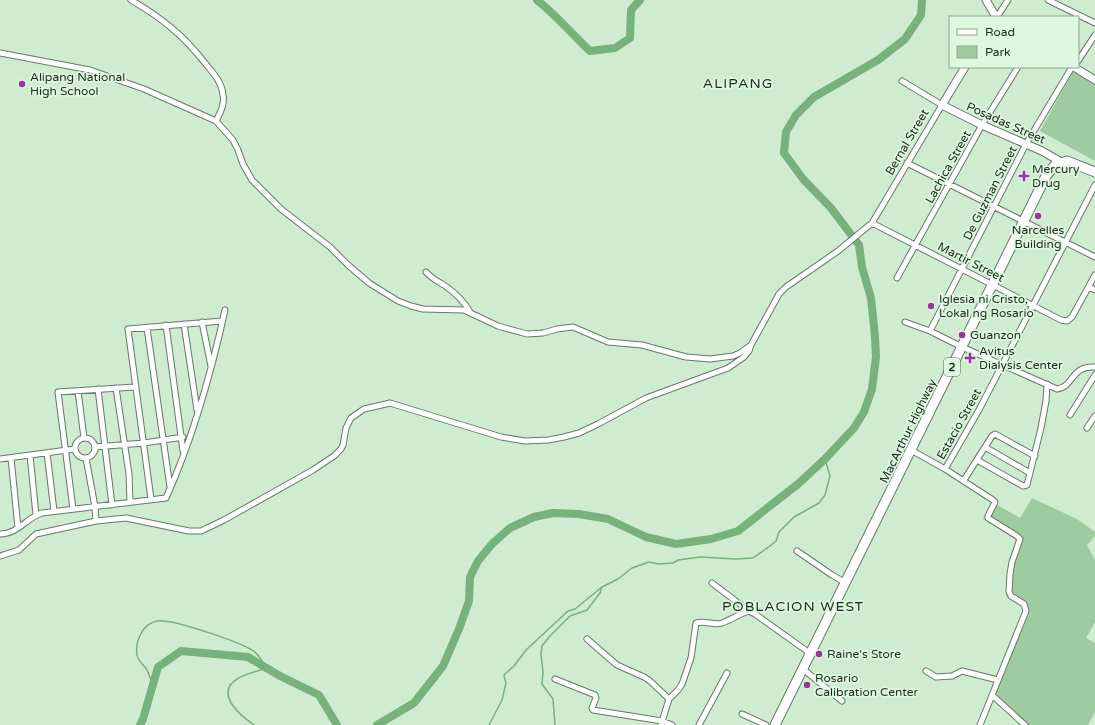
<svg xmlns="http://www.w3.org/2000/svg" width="1095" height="725" viewBox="0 0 1095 725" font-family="'Varela Round',sans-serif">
  <rect width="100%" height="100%" fill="#cfebd0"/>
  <!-- green -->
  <path fill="#9fcba1" d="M1074,70l21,12v79l-55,-30z
    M1032,498l45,21 18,13v4l-8,9 8,15v62l-9,16 9,5v69l-7,13h-64l-31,-28 35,-87 -6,-7 -15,-5 -1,-4 2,-25 7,-24 1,-6 -33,-20 9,-17 28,16z"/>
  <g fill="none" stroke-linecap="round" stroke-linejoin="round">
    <!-- stream -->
    <path stroke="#77b17b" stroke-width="1.5" d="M153,684c-2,-4 -4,-9 -6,-14 -3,-5 -9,-9 -10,-15 -2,-13 5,-31 20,-34 13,-3 88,22 99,32 4,4 7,10 11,15 -10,3 -22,6 -30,11 -23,15 4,37 17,46
      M489,725l13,-25 4,-17 -2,-7 1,-2 9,-8 12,-16 42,-39 7,-2 27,-22 16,-8 14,-11 17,-6 9,2 15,-1 5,-3 22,-3 35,2 18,-1 17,-12 6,-5 3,-9 15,-15 25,-14 6,-8 5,-19 -5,-17
      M555,725l-2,-26 -11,-15 1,-12 -2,-18 1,-8 7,-9 21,-21 17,-6 13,-17 2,-6"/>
    <!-- river -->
    <path stroke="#77b17b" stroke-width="8" d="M537,0c19,15 35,34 53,51l25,-3 15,-10 1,-28 9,-10
      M140,725l3,-6 15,-52 23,-16 67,6 32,19 39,19 18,30
      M377,725l37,-22 29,-37 16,-37 10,-28 1,-24 8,-16 14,-17 18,-16 24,-11 19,-4 26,1 29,5 38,18 30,7 35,-5 27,-8 60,-47 27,-25 29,-31 10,-16 8,-23 4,-32 -1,-20 -4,-39 -9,-31 -3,-22 -28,-37 -28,-29 -19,-26 2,-21 10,-17 18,-18 64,-37 27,-21 16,-24 1,-15"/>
    <defs>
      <path id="minor" d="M131,0c31,18 52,35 74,63 8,10 17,19 18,32 2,9 -3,18 -7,26
        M1048,0l47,23
        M997,17l11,-17
        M0,53l90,17 54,19 72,32 17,19 5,10 5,14 9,16 29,29 49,38 18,18 21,18 29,18 13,5 12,3 41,1 34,16 29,8 16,-1 14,-4 16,-2 35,15 34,3 44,12 24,2 23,-3 7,-3 11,-8 28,-51 7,-7 52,-36 34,-28 70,-118 -40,-24
        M1078,61l17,-26
        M907,163l188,94
        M872,223l189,97 6,1 5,-4 23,-42
        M426,272c5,6 11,9 18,13 10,7 20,16 26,27
        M897,278l85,-153 36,-58
        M1089,287l6,3
        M202,322l9,44
        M905,322l25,9 32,16 95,42c17,-2 14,-24 38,-22
        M184,324l13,86
        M166,325l17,126
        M147,328l23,159
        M930,331l96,-187 46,-77
        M116,388l13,86 1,28
        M98,389l14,116
        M78,391l6,47
        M1070,415l25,-40
        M1087,428l8,-12
        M75 448a10 10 0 1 1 20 0a10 10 0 1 1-20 0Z
        M95,447l49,-4 39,-6
        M985,447l45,26
        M911,450l34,19 48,31 2,2 -7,14v2l29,18 3,3 -8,23 -2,12 -1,18 2,4 13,8 2,7 -46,114
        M47,453l7,58
        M30,455l6,60
        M11,458l7,70
        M86,458l9,49 1,14
        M0,459l75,-10
        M977,460l46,26 4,-1 14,-57 5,-27 1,-17
        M945,469l35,-61 115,-223
        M964,480l28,-44 3,-2 40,22
        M151,499l-23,-170 94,-8
        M73,509l-15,-117 77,-5
        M0,534c18,0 26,-16 42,-21l124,-15c27,-60 45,-124 59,-188
        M797,551l35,24 14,8
        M0,556l19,-6 17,-16 60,-13 30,-3 63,13h12l23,-11 89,-50 21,-14 7,-7 2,-4 3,-17 5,-10 13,-9 9,-2 17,-4 111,34 24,4 23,-1 16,-3 15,-4 19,-9 48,-26 82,-30 16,-11 5,-6 2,-6
        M712,583l37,28 6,3 56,40
        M587,639l30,26 27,12 6,4 19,18 -8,26
        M803,669l39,32
        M926,671l10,6 16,-1 10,-5 36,9
        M555,679l40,16 1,3 -4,10 1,2 69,11 10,4
        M992,695l33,30
        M669,699l9,-9 4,-6 9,-26 5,-35c9,-3 18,3 26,0 9,-3 17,-9 27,-12
        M742,714l24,11
        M699,725l28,-52"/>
      <path id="secondary" d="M986,0l10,17
        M965,67l-23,38 40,20 60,26 19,11
        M1074,67l21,13"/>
      <path id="trunk" d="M775,725l271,-549 9,-11 12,-4 28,11"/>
    </defs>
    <!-- minor casing -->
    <use href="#minor" stroke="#637c64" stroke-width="7"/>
    <!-- secondary casing -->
    <use href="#secondary" stroke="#637c64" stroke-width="9"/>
    <!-- trunk casing -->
    <use href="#trunk" stroke="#637c64" stroke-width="11"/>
    <!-- minor -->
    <use href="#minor" stroke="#fff" stroke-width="5"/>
    <!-- secondary -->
    <use href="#secondary" stroke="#fff" stroke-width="7"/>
    <!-- trunk -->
    <use href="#trunk" stroke="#fff" stroke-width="9"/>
  </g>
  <!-- markers -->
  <g fill="#98359c" stroke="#ddf8de" stroke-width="1.5">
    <circle cx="22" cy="84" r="4"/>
    <path d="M1022 170h4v4h4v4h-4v4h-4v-4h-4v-4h4z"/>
    <circle cx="1038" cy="216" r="4"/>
    <circle cx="931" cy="306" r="4"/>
    <circle cx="962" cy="335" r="4"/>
    <path d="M968 352h4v4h4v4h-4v4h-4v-4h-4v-4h4z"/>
    <circle cx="819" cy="654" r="4"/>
    <circle cx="807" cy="685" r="4"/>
  </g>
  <g text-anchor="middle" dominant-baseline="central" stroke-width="3.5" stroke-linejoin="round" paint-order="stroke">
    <!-- shield labels -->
    <rect fill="#ddf8de" stroke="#586759" stroke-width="1" x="944" y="358" width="16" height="18" rx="3"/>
    <g font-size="11" font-weight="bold" fill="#1f2920">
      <text x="952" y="367">2</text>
    </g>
    <!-- poi labels -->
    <g font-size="12" fill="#1f2920" stroke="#ddf8de" text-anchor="start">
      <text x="30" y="77">Alipang National<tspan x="30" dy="14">High School</tspan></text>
      <text x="1032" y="169">Mercury<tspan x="1032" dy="14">Drug</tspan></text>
      <text x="1038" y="230" text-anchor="middle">Narcelles<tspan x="1038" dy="14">Building</tspan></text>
      <text x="939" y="299">Iglesia ni Cristo,<tspan x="939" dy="14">Lokal ng Rosario</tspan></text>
      <text x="970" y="335">Guanzon</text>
      <text x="979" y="351">Avitus<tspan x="979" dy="14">Dialysis Center</tspan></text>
      <text x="827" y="654">Raine's Store</text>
      <text x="815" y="678">Rosario<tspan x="815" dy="14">Calibration Center</tspan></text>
    </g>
    <!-- street labels -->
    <g font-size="12" fill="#1f2920" stroke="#ddf8de">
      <text transform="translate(1006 123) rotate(24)">Posadas Street</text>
      <text transform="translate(907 142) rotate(-60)">Bernal Street</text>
      <text transform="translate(948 167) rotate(-61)">Lachica Street</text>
      <text transform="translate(990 193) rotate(-63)">De Guzman Street</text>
      <text transform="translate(971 262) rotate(27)">Martir Street</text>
      <text transform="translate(959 424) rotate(-61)">Estacio Street</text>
      <text transform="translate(908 431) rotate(-64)">MacArthur Highway</text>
    </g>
    <!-- quarter labels -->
    <g font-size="14" letter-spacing="1" fill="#1f2920" stroke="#ddf8de">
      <text x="738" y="83">ALIPANG</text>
      <text x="793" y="606">POBLACION WEST</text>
    </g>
  </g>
  <!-- legend -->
  <rect x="949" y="16" width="130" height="52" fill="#ddf8de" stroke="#91a592"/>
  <rect x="957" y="29" width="20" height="6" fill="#ffffff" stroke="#91a592"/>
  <text x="985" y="36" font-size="12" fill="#1f2920">Road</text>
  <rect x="957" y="46" width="20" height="12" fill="#9fcba1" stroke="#91a592"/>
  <text x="985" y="56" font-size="12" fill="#1f2920">Park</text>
</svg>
